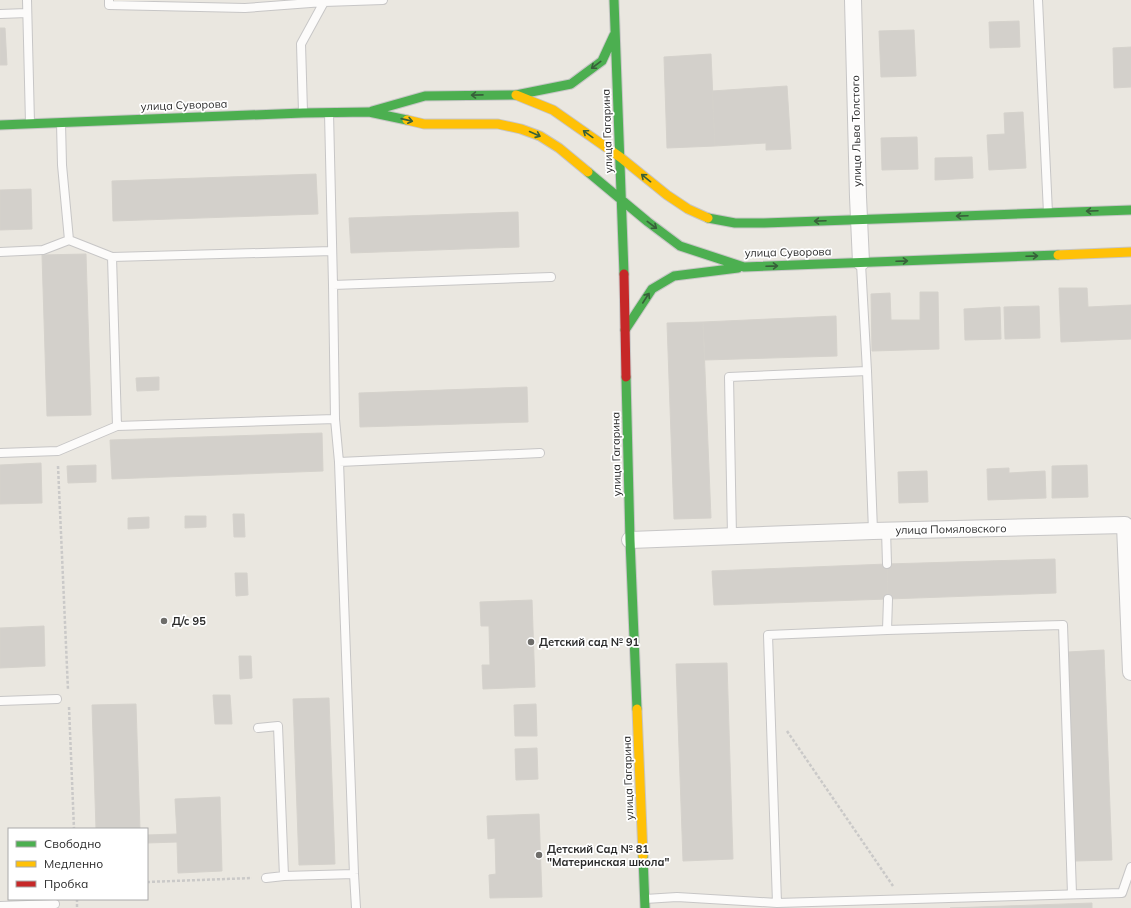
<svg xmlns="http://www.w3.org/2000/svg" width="1131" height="908" viewBox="0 0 1131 908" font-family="Mulish,sans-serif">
  <rect width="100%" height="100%" fill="#eae7e0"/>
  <!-- building -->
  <path fill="#d3d0cb" stroke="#d5d2cc" d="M1019,21l1,26 -30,1 -1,-26z
    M0,28h5l2,37h-7z
    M914,30l2,46 -35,1 -2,-46z
    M1131,47v40l-17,1 -1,-40z
    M711,54l4,92 -48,2 -3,-91z
    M787,86l4,63 -25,1v-7l-51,3 -3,-55z
    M1023,112l3,56 -37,2 -2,-35 18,-1 -1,-21z
    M917,137l1,32 -36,1 -1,-32z
    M972,157l1,21 -38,2v-22z
    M316,174l2,40 -205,7 -1,-40z
    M31,189l1,40 -32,1v-40z
    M518,212l1,35 -168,6 -2,-35z
    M86,254l5,161 -44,1 -5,-161z
    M1059,288h28l1,19 43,-2v34l-70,3z
    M920,292h18l1,57 -67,2 -1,-57 19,-1 1,27h29z
    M1039,306l1,32 -35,1 -1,-32z
    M1000,307l1,32 -36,1 -1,-31z
    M836,316l1,40 -132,4 -2,-38z
    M703,322l8,196 -37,1 -7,-196z
    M159,377v13l-22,1 -1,-13z
    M527,387l1,35 -168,5 -1,-34z
    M322,433l1,38 -211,8 -2,-39z
    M41,463l1,40 -42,1v-39z
    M96,465v17l-28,1 -1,-17z
    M1087,465l1,32 -36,1v-32z
    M1009,468v5l36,-2 1,27 -58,2 -1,-31z
    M927,471l1,31 -29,1 -1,-31z
    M233,514h11l1,23h-11z
    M185,516h21v11l-21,1z
    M149,517v11l-21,1v-11z
    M1055,559l1,34 -168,6 -1,-35z
    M887,564l1,35 -174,6 -2,-34z
    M235,573h12l1,22 -12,1z
    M532,600l3,87 -52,2 -1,-24h8l-1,-39h-8l-1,-24z
    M44,626l1,40 -45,2v-40z
    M1104,650l8,210 -37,1 -7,-209z
    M239,656h12l1,22 -12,1z
    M727,663l6,196 -50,2 -7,-197z
    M213,695h17l2,29h-17z
    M329,698l6,166 -36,1 -6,-166z
    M136,704l4,125h-44l-4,-124z
    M536,704l1,32h-22l-1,-31z
    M537,748l1,31 -22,1 -1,-31z
    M220,797l2,74 -44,2 -1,-31 -30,1v-8l30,-1 -2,-35z
    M539,814l3,83 -52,1 -1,-23 7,-1 -1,-36 -7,1 -1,-23z
    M1092,903v5h-142z"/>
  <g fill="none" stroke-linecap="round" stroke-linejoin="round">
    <defs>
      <path id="lane" d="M27,0l3,123
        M109,0v5l136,3 79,-6 59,-2
        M1038,0l10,213
        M0,14l27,-1
        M303,112l-2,-68 23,-42 -1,-2
        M329,113l4,172 2,134 4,43 15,412 2,34
        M61,123l1,42 7,75
        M0,252l43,-2 26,-10 43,17 220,-6
        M112,257l5,169
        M861,264l6,107 6,160
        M333,285l218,-8
        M0,453l58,-2 59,-25 218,-7
        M339,462l201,-9
        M886,530l1,34
        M732,536l-3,-159 138,-6
        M887,630l1,-31
        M0,701l57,-2
        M258,728l20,-2 6,150
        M266,878l18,-2 70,-2
        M645,899l32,-2 100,6 345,-10 9,-26
        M777,903l-9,-268 119,-5 176,-5 9,269
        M0,906l55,-2"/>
      <path id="street" d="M853,0l5,197 3,65
        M630,540l243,-9 252,-6 6,147"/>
      <path id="fast" d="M614,0l10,274
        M372,111l53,-15 91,-1 55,-11 31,-23 12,-26
        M0,125l303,-12 66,-1 38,8
        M588,172l60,50 32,24 64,21 314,-12
        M708,218l27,5h29l367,-13
        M625,330l27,-41 22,-13 64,-8
        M626,377l4,163 7,169
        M643,856l2,52"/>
      <path id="slow" d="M516,95l37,15 67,47 47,38 21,14 20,9
        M407,120l17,4h74l23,5 19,7 19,12 29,24
        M1058,255l73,-3
        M637,709l6,147"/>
      <path id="jam" d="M624,274l2,103"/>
    </defs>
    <!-- lane casing -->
    <use href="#lane" stroke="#c7c6c6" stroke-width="10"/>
    <!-- street casing -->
    <use href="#street" stroke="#c7c6c6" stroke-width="18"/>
    <!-- fast casing -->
    <use href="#fast" stroke="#c7c6c6" stroke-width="11"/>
    <!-- slow casing -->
    <use href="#slow" stroke="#c7c6c6" stroke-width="11"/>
    <!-- jam casing -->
    <use href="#jam" stroke="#c7c6c6" stroke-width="11"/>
    <!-- path -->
    <path stroke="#cac9c8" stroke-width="2.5" stroke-dasharray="3 2" stroke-linecap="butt" d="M58,466l10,224
      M69,707l5,122
      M787,731l106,155
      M147,882l105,-4
      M77,899v9"/>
    <!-- lane -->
    <use href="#lane" stroke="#fcfbfa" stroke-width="8"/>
    <!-- street -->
    <use href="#street" stroke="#fcfbfa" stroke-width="16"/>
    <!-- fast -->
    <use href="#fast" stroke="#4caf50" stroke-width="9"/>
    <!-- slow -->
    <use href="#slow" stroke="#ffc107" stroke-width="9"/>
    <!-- jam -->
    <use href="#jam" stroke="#c62828" stroke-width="9"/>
  </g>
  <!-- one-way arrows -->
  <defs><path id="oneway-shaft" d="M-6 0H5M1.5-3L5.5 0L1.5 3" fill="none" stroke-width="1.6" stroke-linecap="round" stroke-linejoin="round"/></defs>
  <g stroke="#38603a">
    <use href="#oneway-shaft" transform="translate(596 65) rotate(143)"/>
    <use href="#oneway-shaft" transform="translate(477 95) rotate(179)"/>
    <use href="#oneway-shaft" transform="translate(407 120) rotate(13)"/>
    <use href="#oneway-shaft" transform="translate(535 134) rotate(24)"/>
    <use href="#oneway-shaft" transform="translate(588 134) rotate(-144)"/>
    <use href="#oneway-shaft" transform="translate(646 178) rotate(-141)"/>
    <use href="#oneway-shaft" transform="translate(1092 211) rotate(178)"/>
    <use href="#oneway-shaft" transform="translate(962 216) rotate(178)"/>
    <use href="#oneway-shaft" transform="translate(820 221) rotate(178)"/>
    <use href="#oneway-shaft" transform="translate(652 225) rotate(37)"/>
    <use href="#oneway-shaft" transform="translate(1032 256) rotate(-2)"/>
    <use href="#oneway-shaft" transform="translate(902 261) rotate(-2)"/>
    <use href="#oneway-shaft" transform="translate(772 266) rotate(-2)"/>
    <use href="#oneway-shaft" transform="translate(646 298) rotate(-57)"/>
  </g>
  <!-- markers -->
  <g fill="#6e6d6a" stroke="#fff" stroke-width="1.5">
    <circle cx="164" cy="621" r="4"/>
    <circle cx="531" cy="642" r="4"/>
    <circle cx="539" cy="855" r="4"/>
  </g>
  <g text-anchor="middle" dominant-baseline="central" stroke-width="3.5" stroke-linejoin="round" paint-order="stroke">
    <!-- street labels -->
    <g font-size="11" fill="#2b2b2b" stroke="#fff">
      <text transform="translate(184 105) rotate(-2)">улица Суворова</text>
      <text transform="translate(607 131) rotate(-92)">улица Гагарина</text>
      <text transform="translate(856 131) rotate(-91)">улица Льва Толстого</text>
      <text transform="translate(788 252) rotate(-1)">улица Суворова</text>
      <text transform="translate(616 454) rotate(-91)">улица Гагарина</text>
      <text transform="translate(951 529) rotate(-1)">улица Помяловского</text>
      <text transform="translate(628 778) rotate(-92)">улица Гагарина</text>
    </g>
    <!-- poi labels -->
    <g font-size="11" font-weight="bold" fill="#2b2b2b" stroke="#fff" text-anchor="start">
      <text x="172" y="621">Д/с 95</text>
      <text x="539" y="642">Детский сад № 91</text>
      <text x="547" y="849">Детский Сад № 81<tspan x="547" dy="13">"Материнская школа"</tspan></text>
    </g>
  </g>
  <!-- legend -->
  <rect x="8" y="828" width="140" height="72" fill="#ffffff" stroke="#aaaaaa"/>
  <rect x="16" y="841" width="20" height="6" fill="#4caf50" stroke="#aaaaaa"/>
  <text x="44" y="848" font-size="12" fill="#2b2b2b">Свободно</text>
  <rect x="16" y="861" width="20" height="6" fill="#ffc107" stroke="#aaaaaa"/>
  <text x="44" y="868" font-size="12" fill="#2b2b2b">Медленно</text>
  <rect x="16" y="881" width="20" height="6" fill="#c62828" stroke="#aaaaaa"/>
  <text x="44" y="888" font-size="12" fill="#2b2b2b">Пробка</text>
</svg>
